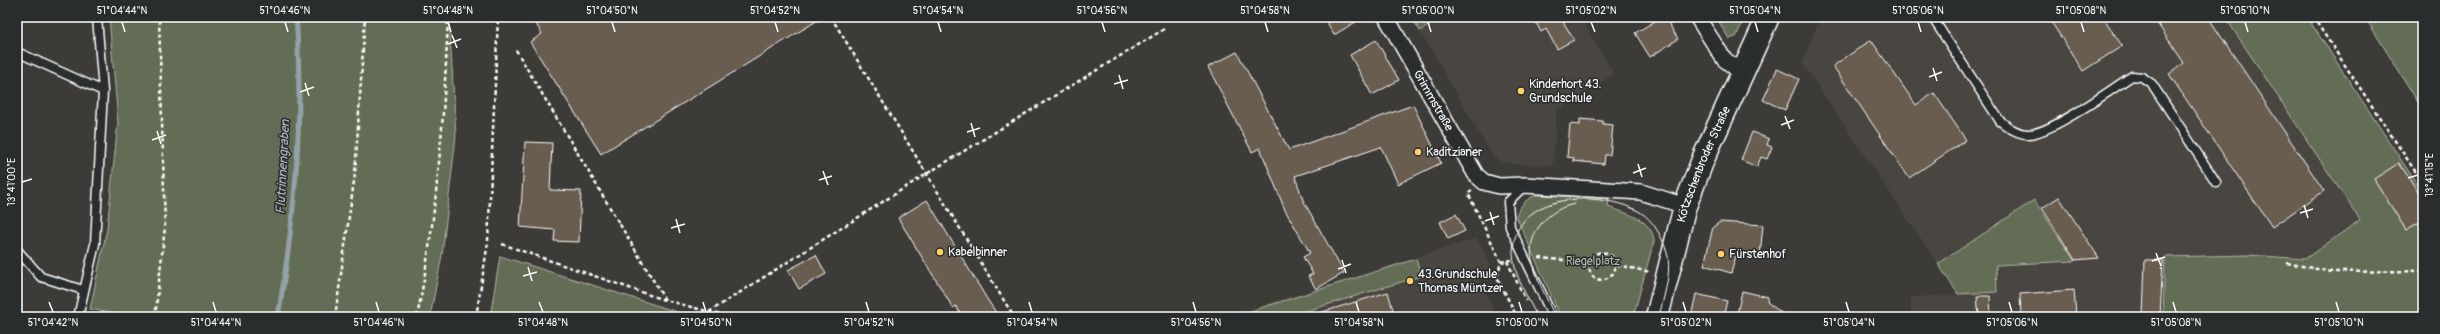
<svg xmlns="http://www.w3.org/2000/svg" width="2440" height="334" viewBox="0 0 2440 334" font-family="Pangolin,sans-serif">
  <rect width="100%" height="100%" fill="#3c3b38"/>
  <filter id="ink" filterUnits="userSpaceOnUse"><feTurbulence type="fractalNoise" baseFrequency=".025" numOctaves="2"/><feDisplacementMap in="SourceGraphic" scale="8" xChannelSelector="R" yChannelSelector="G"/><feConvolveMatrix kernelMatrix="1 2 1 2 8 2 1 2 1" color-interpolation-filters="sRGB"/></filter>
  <g filter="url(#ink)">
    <!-- built -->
    <path fill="#49453f" d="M1443,17h137l34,57 -57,36 -4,56 -50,-3 -10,-6 -73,-126z
      M1829,17h396l135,203 -55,39 -57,-4 -83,2 -3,60h-251v-20l86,-5 -1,-27 78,-4 -40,-61 -96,64 -136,-201 15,-38z
      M1477,238l15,30 -16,6 21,43h-265v-2z"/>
    <!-- green -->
    <path fill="#636d54" stroke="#b1b6aa" d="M109,17h340l7,119 -14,119 -12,62h-314v-3l-26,-5 17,-80 11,-107z
      M1418,17h25l-23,14 -7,-11z
      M1716,17h29l-9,20 -7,2z
      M2225,17h82l116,176v124h-260l2,-60 83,-2 57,4 55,-39z
      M2365,17h58v93z
      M1536,195l73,3 -1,9c17,6 45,12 46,34l-21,76h-72l-45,-101c4,-11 9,-16 20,-21z
      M2034,200l41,61 -79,4 1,27 -39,2 -20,-30z
      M500,256l187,59v2h-197z
      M1416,259l5,17 -134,41h-55z"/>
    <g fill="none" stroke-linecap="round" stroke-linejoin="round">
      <!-- stream -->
      <path stroke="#93a2a9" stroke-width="5" d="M278,317c17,-98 26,-201 18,-300"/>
    </g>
    <!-- building -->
    <path fill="#675d4f" stroke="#fff" d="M532,17h291l-222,137 -71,-112 12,-8z
      M1324,17h40l-30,18z
      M1533,17h35l-6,3 12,20 -17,9 -11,-20 -5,3z
      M1662,17h3l13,22 -28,18 -15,-24z
      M2048,17h55l19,29 -39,25z
      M2153,17h55l116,174 -52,36 -103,-153 15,-11z
      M1376,40l23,40 -27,15 -22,-40z
      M1871,40l45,65 18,-12 32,47 -57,38 -76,-112z
      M1237,52l52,98 124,-45 28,58 -43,21 -17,-37 -86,29 8,24 41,73 -28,16 -8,-13 5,-2 -10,-17 7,-4 -25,-43 -25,-62 -8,4 -44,-85z
      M1777,69l22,10 -14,31 -22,-10z
      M1580,119l23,2v3l10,1 -3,30h-5l-1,9 -31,-3 1,-3 -7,-1 3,-33 10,1z
      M1752,132l17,7 -2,6 5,2 -5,12 -6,-2 -4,10 -16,-7z
      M525,142l27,1 -2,47 31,1 -2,51 -25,-1 1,-11 -35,-3z
      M2399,163l24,36v21l-17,10 -32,-51z
      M2059,197l40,61 -24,2 -33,-52z
      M927,200l60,99 12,18h-37l-6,-11 -3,2 -55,-90z
      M1456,214l9,17 -17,8 -8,-17z
      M1720,222l43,3 -3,30 -23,-2 -6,20 -27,-8 9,-38z
      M816,255l10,19 -27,15 -11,-19z
      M2145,260h18l-3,57h-17z
      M2074,290l2,27h-55l-1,-23z
      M1742,291l26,6 -1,5 20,15h-37l-13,-3z
      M1388,292l7,25h-79v-3z
      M1696,294l31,7 -4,16h-32z
      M1977,296h13l1,21h-12z"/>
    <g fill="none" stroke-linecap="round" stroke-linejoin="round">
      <defs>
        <path id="lane" d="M1932,17l68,104c8,6 17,13 28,13 21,1 84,-45 104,-58l10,1 10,7 64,98
          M17,52l86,39
          M1525,185l-17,17 2,25 43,90
          M17,250l24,27 42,13
          M78,317l17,-73 8,-153 -6,-74"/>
        <g id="street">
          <path id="s1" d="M1386,17l90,158 8,7 15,4 26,-1 116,7 44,14"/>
          <path d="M1697,17l27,42 18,14"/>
        </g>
        <g id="secondary">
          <path id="s2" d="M1657,317l28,-111 19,-49 64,-140"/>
        </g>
      </defs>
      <!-- lane casing -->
      <use href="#lane" stroke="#fff" stroke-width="11"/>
      <!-- street casing -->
      <use href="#street" stroke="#fff" stroke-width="18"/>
      <!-- secondary casing -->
      <use href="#secondary" stroke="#fff" stroke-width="25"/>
      <!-- path -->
      <path stroke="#fff" stroke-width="2.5" stroke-dasharray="4 3" stroke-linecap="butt" d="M831,17l183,300
        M2313,17l110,166
        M2413,17l10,15
        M1404,20l6,-3
        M516,50l149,250 64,17
        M1472,191l-4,2 33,69 -4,15 20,40
        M502,244l162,56
        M1539,258l49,4c1,19 15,24 27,9l-1,-13c-11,-9 -19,-7 -26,4
        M1507,261l19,40
        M1501,262l11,-2
        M2287,263l45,9 91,-1
        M1617,265l33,7
        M709,312l219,-139 238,-145
        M155,317l10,-90 -6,-210
        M335,317l20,-143 10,-157
        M417,317c20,-100 27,-198 31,-300
        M476,317l12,-75 10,-225"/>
      <!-- lane -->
      <use href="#lane" stroke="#2a2d2e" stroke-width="8"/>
      <!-- street -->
      <use href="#street" stroke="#2a2d2e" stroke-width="15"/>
      <!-- secondary -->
      <use href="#secondary" stroke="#2a2d2e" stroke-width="22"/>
      <!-- tram -->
      <path stroke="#fff" stroke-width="1" d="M1537,317c-9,-20 -24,-42 -24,-65 1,-61 87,-62 127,-40 14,8 25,30 28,45 3,20 -5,41 -9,60
        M1555,317c-8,-19 -19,-37 -23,-58 -6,-27 18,-51 43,-55"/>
    </g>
  </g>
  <!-- ticks -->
  <path fill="none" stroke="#fff" stroke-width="1.5" d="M122,22l3,10M285,22l3,10M448,22l3,10M612,22l3,10M775,22l3,10M938,22l3,10M1102,22l3,10M1265,22l3,10M1428,22l3,10M1591,22l4,10M1755,22l3,10M1918,22l3,10M2081,22l3,10M2245,22l3,10M452,35l5,13M448,44l13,-5M1933,68l4,13M1119,75l4,14M1929,77l13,-5M305,83l4,13M1114,84l14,-4M300,92l14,-5M1785,116l5,13M971,123l4,14M1781,125l13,-5M157,131l4,13M967,132l13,-4M152,140l14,-5M1638,164l4,13M823,171l5,14M1633,173l13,-5M2408,178l10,-3M819,180l13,-4M22,182l10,-3M2304,205l4,13M1490,212l4,13M2300,213l13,-4M676,219l4,14M1485,221l14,-5M671,228l14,-4M2156,253l5,13M1342,260l4,13M2152,261l13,-4M528,267l4,14M1338,269l13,-5M523,276l14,-4M49,302l4,10M213,302l3,10M376,302l3,10M539,302l4,10M703,302l3,10M866,302l3,10M1029,302l3,10M1193,302l3,10M1356,302l3,10M1519,302l3,10M1683,302l3,10M1846,302l3,10M2009,302l3,10M2173,302l3,10M2336,302l3,10"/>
  <!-- markers -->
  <g fill="#ffd166" stroke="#2a2d2e" stroke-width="1.5">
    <circle cx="1521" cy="91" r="4"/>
    <circle cx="1418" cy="152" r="4"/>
    <circle cx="940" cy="252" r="4"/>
    <circle cx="1721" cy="254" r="4"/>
    <circle cx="1410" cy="281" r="4"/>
  </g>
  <g text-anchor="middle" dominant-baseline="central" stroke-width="3" stroke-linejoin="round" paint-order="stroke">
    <!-- poi labels -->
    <g font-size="12" fill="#fff" stroke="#2a2d2e" text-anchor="start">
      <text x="1529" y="84">Kinderhort 43.<tspan x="1529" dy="14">Grundschule</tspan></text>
      <text x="1426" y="152">Kaditzianer</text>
      <text x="948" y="252">Kabelbinner</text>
      <text x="1729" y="254">Fürstenhof</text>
      <text x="1418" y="274">43.Grundschule<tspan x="1418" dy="14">Thomas Müntzer</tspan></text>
    </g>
    <!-- street labels -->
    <g font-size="12" fill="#fff" stroke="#2a2d2e">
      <text stroke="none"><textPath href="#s1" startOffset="96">Grimmstraße</textPath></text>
      <text stroke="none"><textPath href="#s2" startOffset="160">Kötzschenbroder Straße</textPath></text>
    </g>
    <!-- park labels -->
    <g font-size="12" fill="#b1b6aa" stroke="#2a2d2e">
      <text x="1593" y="261">Riegelplatz</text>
    </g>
    <!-- water labels -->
    <g font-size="13" font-style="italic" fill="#aeb9bf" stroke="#2a2d2e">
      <text transform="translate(283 167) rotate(-87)">Flutrinnengraben</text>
    </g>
  </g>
  <!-- margin -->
  <rect width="2440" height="334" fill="none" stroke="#2a2d2e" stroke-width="44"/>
  <rect x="22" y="22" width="2396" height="290" fill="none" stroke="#fff" stroke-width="1.5"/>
  <g font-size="10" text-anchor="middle" fill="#fff">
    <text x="122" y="14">51°04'44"N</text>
    <text x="285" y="14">51°04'46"N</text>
    <text x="448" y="14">51°04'48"N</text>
    <text x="612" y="14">51°04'50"N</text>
    <text x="775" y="14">51°04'52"N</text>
    <text x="938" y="14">51°04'54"N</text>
    <text x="1102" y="14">51°04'56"N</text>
    <text x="1265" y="14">51°04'58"N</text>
    <text x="1428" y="14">51°05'00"N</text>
    <text x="1591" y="14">51°05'02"N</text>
    <text x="1755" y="14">51°05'04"N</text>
    <text x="1918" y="14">51°05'06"N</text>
    <text x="2081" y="14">51°05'08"N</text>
    <text x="2245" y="14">51°05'10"N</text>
    <text transform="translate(2429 175) rotate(-90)" y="4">13°41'15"E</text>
    <text transform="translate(11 182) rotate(-90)" y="4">13°41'00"E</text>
    <text x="53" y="326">51°04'42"N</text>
    <text x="216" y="326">51°04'44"N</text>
    <text x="379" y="326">51°04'46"N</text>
    <text x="543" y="326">51°04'48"N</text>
    <text x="706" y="326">51°04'50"N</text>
    <text x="869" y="326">51°04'52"N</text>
    <text x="1032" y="326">51°04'54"N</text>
    <text x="1196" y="326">51°04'56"N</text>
    <text x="1359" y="326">51°04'58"N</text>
    <text x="1522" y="326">51°05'00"N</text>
    <text x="1686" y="326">51°05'02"N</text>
    <text x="1849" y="326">51°05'04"N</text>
    <text x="2012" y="326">51°05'06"N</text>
    <text x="2176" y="326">51°05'08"N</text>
    <text x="2339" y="326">51°05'10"N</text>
  </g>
</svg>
